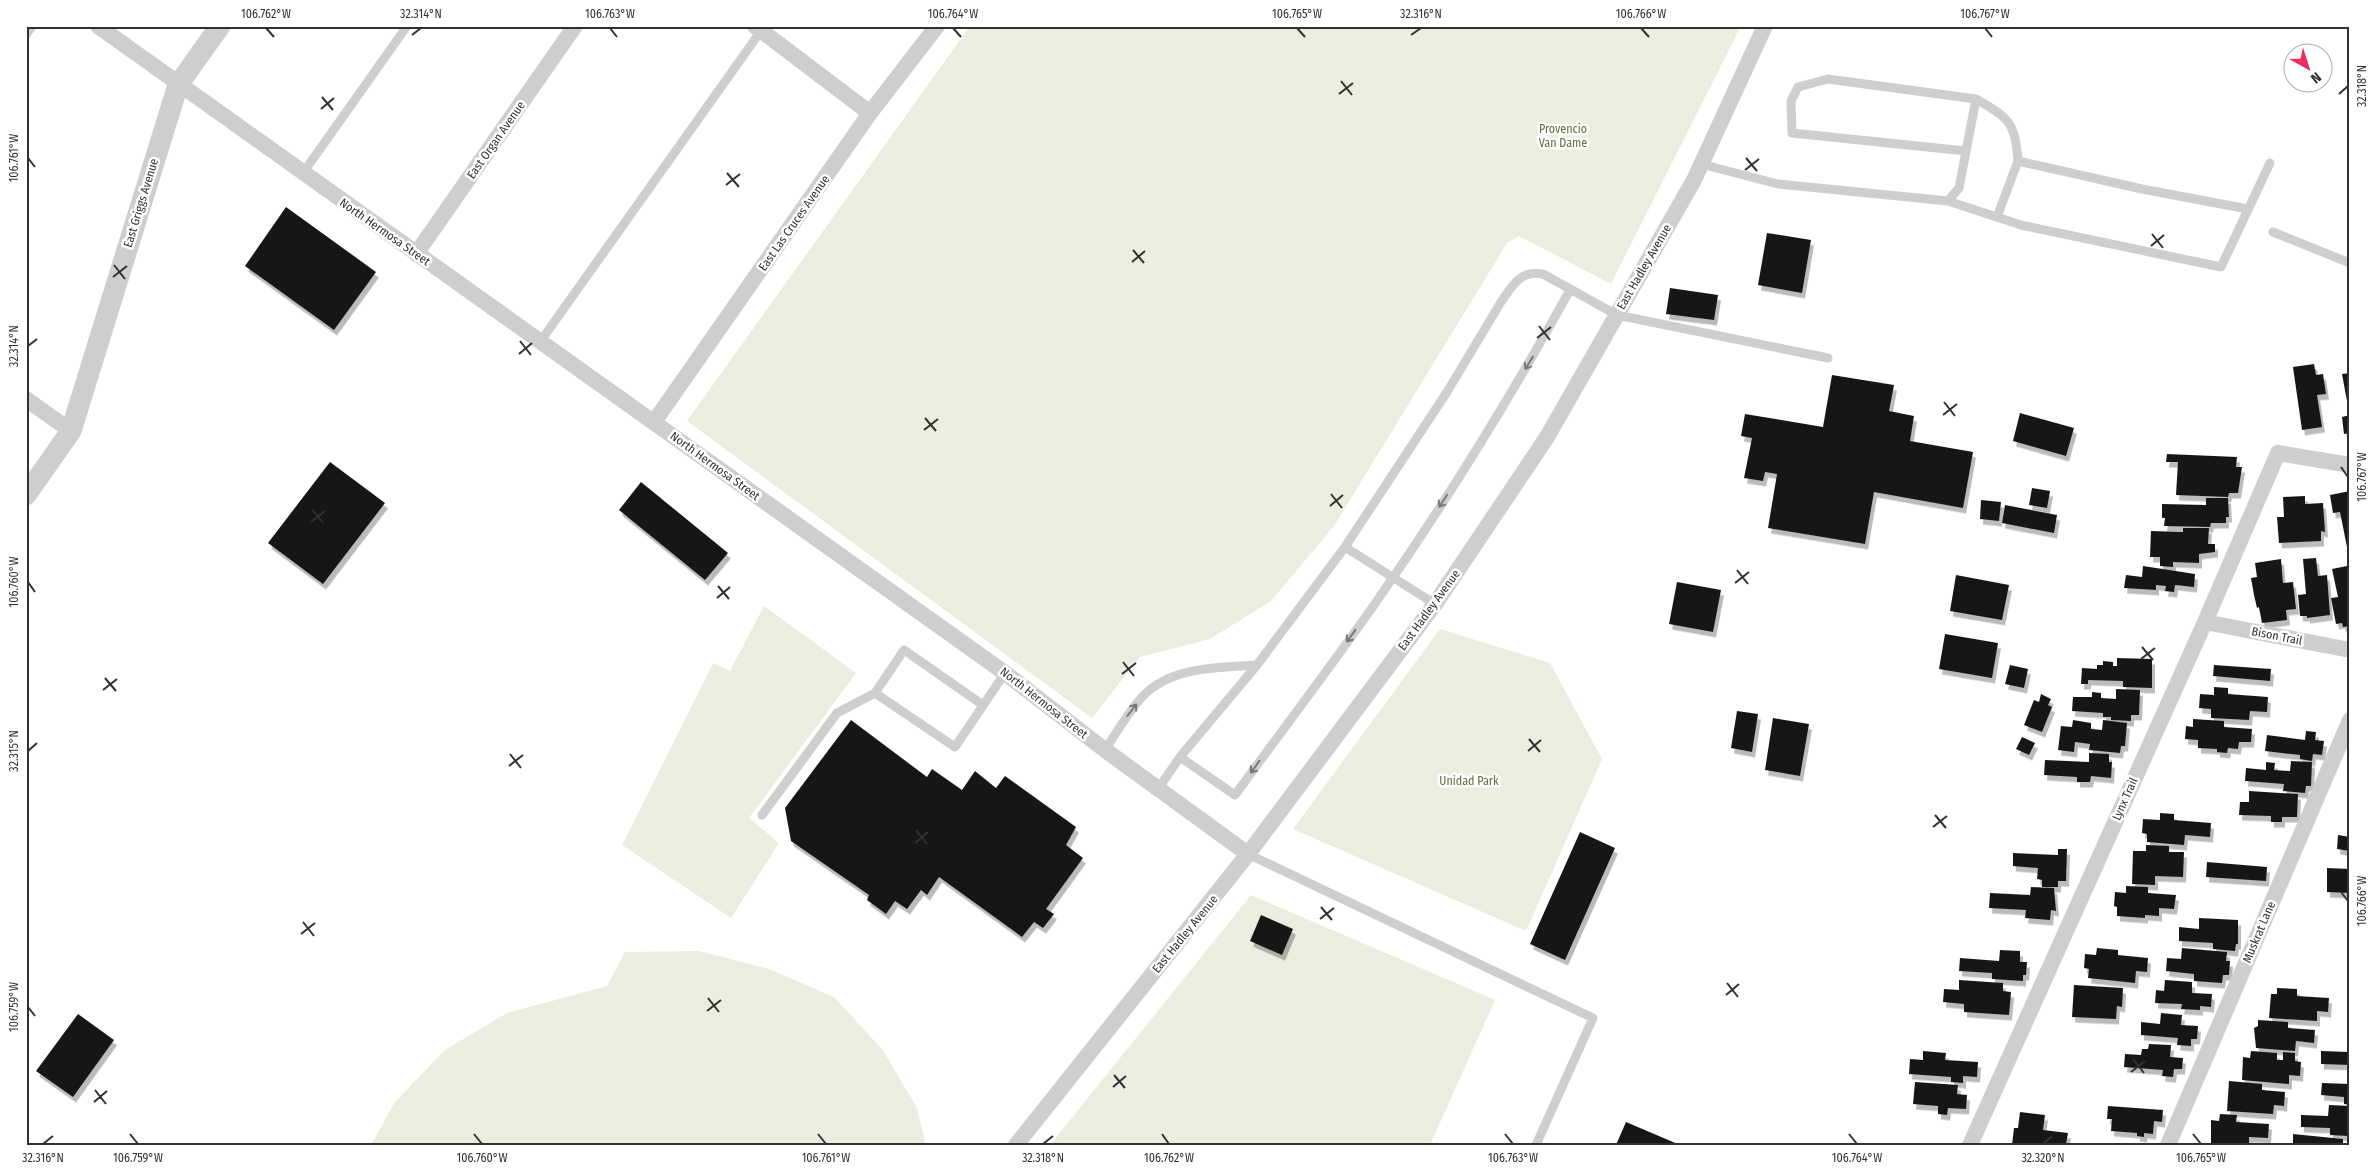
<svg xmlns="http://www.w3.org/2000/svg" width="2376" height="1171" viewBox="0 0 2376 1171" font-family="'Fira Sans Condensed',sans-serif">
  <defs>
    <filter id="shadow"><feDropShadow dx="3" dy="5.5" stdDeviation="0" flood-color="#0004"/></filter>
  </defs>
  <rect width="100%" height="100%" fill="#fff"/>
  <!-- green -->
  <path fill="#eaeedf" d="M970,26h771l-130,258 -92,-48 -12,7 -173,283 -63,75 -61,38 -70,18 -48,61 -405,-297z
    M764,606l92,67 -107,145 30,25 -48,75 -109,-73 91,-182 17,8z
    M1440,629l110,34 52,96 -76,172 -233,-102z
    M1251,895l244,105 -65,145h-380z
    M699,951l70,18 65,28 48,52 35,59 9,37h-555l24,-43 50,-52 62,-37 100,-27 18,-34z"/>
  <!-- building -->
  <path fill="#181818" filter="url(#shadow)" d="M286,207l90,65 -42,58 -89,-64z
    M1767,233l44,7 -9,53 -44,-8z
    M1670,288l48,7 -4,25 -48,-6z
    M2314,364l2,11 7,-1 3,20 -9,1 5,32 -20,3 -9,-63z
    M2350,373v39h-1l-7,-38z
    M1832,375l62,10 -5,26 25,5 -4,25 63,11 -10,56 -89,-16 -9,52 -97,-16 9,-54 -12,-2 -2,9 -19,-3 8,-40 -11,-2 4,-22 78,13z
    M2020,413l54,15 -8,28 -53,-15z
    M2350,415v18l-6,1 -2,-17z
    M2167,454l70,3 -1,10h6l-4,26h-9l-1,4 -52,-2 2,-33h-12z
    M330,462l55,41 -62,81 -55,-41z
    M641,482l87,71 -23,27 -86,-70z
    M2032,488l18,3 -3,17 -18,-3z
    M2350,491v61h-2l-8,-40 -7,1 -3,-18z
    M2305,496v8l18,-1 2,29 -4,-1v10l-42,2 -2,-26h7l-1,-20z
    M2206,498h22l1,19h-3v6h-15l-1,4 -46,-1 1,-8h-3v-14l44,1z
    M1981,500l20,2 -2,19 -19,-2z
    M2005,505l52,10 -3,18 -52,-10z
    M2183,528h26l-1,16h7v8l-16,2v9l-26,-1v5l-13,-1v-9h-10l1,-26 32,1z
    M2316,558l2,18 9,-1 3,40 -23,3v-2h-7l-2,-21 8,-1 -3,-35z
    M2281,559l2,24 10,-1 3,27 -10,1 1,10 -25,3 -3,-16 -2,1 -3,-13 -3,-17 6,-1 -2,-14z
    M2143,566l52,8 -1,13 -19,-2 -1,7 -9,-1 1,-5 -10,-1v5l-32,-2 2,-13 16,2z
    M2347,566l3,14v46l-7,1 -1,-4 -6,1 -5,-26 7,-1 -6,-28z
    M1956,575l53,10 -7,35 -52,-9z
    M1677,582l44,8 -8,42 -44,-8z
    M1945,634l53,9 -6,35 -53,-9z
    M2117,658l35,1v29l-29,-1v-6l-35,-1v4h-7l1,-16 15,1v-4h6v-4l10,1v4h4z
    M2010,665l18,4 -4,19 -19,-4z
    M2214,665l57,4 -1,12 -57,-5z
    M2214,687l14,1v6l40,3 -1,15 -17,-1 -1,9 -38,-2v-9l-12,-1 1,-14 14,1z
    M2116,689l24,1 -1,25h-8v6l-20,-1v-3h-8v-4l-31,-2 1,-14h19v-5l9,1v5l15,1z
    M2041,694l10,5 -3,6 4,2 -10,25 -18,-7 10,-25 5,2z
    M1737,711l21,3 -6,38 -21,-4z
    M1773,718l36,6 -9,52 -35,-6z
    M2193,719l31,2v6l28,2 -1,13h-12l-1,7 -10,-1 -1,5 -10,-1v-3l-19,-1v-8l-13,-1 1,-13 7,1z
    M851,720l76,57 5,-8 30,21 13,-19 21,17 9,-12 71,51 -10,18 17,13 -37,51 8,5 -11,14 -9,-6 -12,15 -83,-60 -12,18 -6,-5 -14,19 -12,-8 -9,13 -19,-14 2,-5 -78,-54 -6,-33z
    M2073,720l18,3v6l11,1 1,-10 24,3 -2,23h-4l-1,7 -31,-3 1,-6 -15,-2 -1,10 -16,-2 3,-24 11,1z
    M2306,731l10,1 -1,8 9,1 -2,14 -9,-1 -1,7 -12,-2v-4l-35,-4 2,-16 38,5z
    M2022,737l13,6 -6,12 -13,-6z
    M2089,753l20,1v8h3l-1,16 -20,-2 -1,6h-13v-5l-33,-2 1,-15 44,2z
    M2291,761l21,1 -1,24h-5l-1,7 -22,-2 1,-7 -39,-3 1,-13 20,2v-8l9,1 -1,7 16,1z
    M2249,791l49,3 -1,23h-15v5h-11v-6l-32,-1 1,-13h9z
    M2160,813l14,1v6l37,3 -1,14 -25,-2 -1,10 -37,-3v-8l-5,-1 1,-14 17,1z
    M1580,832l35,16 -50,112 -35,-16z
    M2338,835l12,2v14l-13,-2z
    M2146,845l23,1v6h15l-1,25 -28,-1v9l-23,-1 1,-33h13z
    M2058,849h9l-1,32h-8v6h-16v-7l-5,-1 1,-11 -25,-2v-13l45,2z
    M2207,862l60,5 -1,14 -60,-4z
    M2327,868l23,1v24l-23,-1z
    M2126,886l22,1v6l28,2 -2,14 -15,-1v8l-14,-1v3l-28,-2v-9l-3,-1 1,-14 11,1z
    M2031,887l23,1 2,23 -5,-1 -1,10 -25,-2 1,-8 -37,-2 1,-15 40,2z
    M1261,915l32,14 -11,26 -32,-14z
    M2199,918l39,2v24h-2l-1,7 -22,-2v-6l-34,-2v-14l20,2z
    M2097,948l21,2v5l30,3 -1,14 -11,-1 -1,12 -47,-5 1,-9 -5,-1 1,-14 11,1z
    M2182,948l45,4 -1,9h4l-1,14h-6l-1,8 -28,-2v-7l-28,-3 1,-13 14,1z
    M2000,950l20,1v11h7l-1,13h-3v6l-31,-2v-6l-33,-2 1,-13 39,3z
    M1959,980l44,3v8l8,1 -2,23 -45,-3v-8l-21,-2 1,-13 15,1z
    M2165,980l27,2v11l20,1 -1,13 -11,-1v4l-19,-1 1,-5 -27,-1 1,-13 8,1z
    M2074,985l49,3 -1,19 -5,-1 -1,13 -44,-2z
    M2277,988l20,1v7l32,2 -1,14 -11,-1v10l-48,-3 2,-24h6z
    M2161,1013l21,2 -1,10 17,1 -1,13h-6v7l-14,-1 1,-7 -37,-3v-13l19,2z
    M78,1014l36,26 -41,57 -37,-26z
    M2258,1020l30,2v6l27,2 -1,13 -18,-2 -1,10 -39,-3 -2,-20 4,-2z
    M2149,1044l22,1 -1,12 13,1 -1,11h-8l-1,8 -11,-1 1,-6 -39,-3 1,-13 16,1 1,-6h6z
    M1923,1051l23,2 -1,7 33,2 -1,15 -14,-1v7l-12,-1v-5l-42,-3 1,-15 13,1z
    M2251,1051l26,2v7h6v-8l12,1v8l6,1 -1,14 -11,-1v9l-47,-4 1,-23 7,1z
    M2321,1051l29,1v13l-29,-1z
    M2229,1081l33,3v6l23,2 -1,14 -10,-1 -1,9 -46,-3z
    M1915,1082l43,3 -1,9 10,1 -1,14 -18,-1 -1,7 -9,-1v-8l-25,-2z
    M2322,1083l28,1v21l-6,-1v-7l-23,-2z
    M2329,1105l21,1 -2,30 -18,-1v-7l-29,-1v-12l27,1z
    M2108,1106l55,4 -1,12 -8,-1 -1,13 -9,-1v4l-7,-1v-3l-26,-2 1,-12h-5z
    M2020,1112l25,3 -2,15 25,3 -2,11 -54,1 2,-17h4z
    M2220,1114l17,1 -1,7 33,2 -1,14 -19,-1v8l-38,-1v-24l8,1z
    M1626,1122l54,23h-64z
    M2293,1134l50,5v6h-50z"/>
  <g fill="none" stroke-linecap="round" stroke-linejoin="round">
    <!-- service -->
    <path stroke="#cecece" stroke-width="9" d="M26,35l6,-9
      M1976,99c33,19 39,23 42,62
      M1701,164l77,20 170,17 11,-13 17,-89 -148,-20 -30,8 -7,14 1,32 174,18
      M303,173l104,-147
      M1948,201l73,24 200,42 49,-104
      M1997,217l21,-56 124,28 106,20
      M2273,232l77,31
      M1570,290c-60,108 -125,214 -196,315 -45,64 -93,127 -139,190l-55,-38 77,-92 88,-118 102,-155 54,-90c11,-16 20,-33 42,-28l74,41 211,43
      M540,342l223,-314
      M1345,547l90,57
      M983,705l-79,-55 -29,43 80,54 50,-74
      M1105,750c12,-18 23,-38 38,-54 29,-30 76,-28 114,-31
      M1158,789l22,-32
      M762,815l75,-102 38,-20
      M1248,854l345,164 -57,127"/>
    <!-- minor -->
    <path stroke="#cecece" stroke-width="16" d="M98,26l907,647 100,77 143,104
      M755,26l115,87
      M416,254l159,-228
      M26,399l45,32
      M654,422l216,-309 67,-87
      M2205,622l145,28
      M1016,1145l232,-291 187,-250 112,-167 147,-257 71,-154
      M1970,1145l235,-523 73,-169 72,12
      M2168,1145l182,-425"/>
    <!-- tertiary -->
    <path stroke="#cecece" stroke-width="21" d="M26,495l45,-64 107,-346 42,-59"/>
  </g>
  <!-- one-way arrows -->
  <defs><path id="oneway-shaft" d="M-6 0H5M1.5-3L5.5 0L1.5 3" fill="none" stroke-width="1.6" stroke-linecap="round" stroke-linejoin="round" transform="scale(1.25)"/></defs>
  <g stroke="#787878">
    <use href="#oneway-shaft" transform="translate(1529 363) rotate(122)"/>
    <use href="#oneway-shaft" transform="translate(1443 501) rotate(123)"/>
    <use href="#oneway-shaft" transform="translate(1351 636) rotate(126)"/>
    <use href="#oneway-shaft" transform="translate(1132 710) rotate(-52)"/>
    <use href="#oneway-shaft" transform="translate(1255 767) rotate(126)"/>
  </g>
  <!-- ticks -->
  <path fill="none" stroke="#313131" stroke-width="2" d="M266,28l8,9M610,28l7,9M953,28l8,9M1297,28l8,9M1641,28l8,9M1985,28l7,9M412,35l9,-7M1411,35l10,-7M1341,81l11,14M1339,94l14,-11M2339,94l9,-8M322,97l11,13M321,109l13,-11M28,158l7,9M1746,158l11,13M1745,170l14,-11M727,173l12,14M726,185l14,-11M2152,234l11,14M2151,246l13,-11M1133,250l11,13M1132,262l13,-11M114,265l11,14M113,277l14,-11M1539,326l11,14M1537,338l14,-11M520,341l11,14M28,346l9,-7M519,354l13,-11M1944,402l11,14M1943,415l14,-11M925,418l11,13M924,430l14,-11M2341,467l7,10M1331,494l11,14M1330,506l13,-11M312,509l11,14M311,522l14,-11M1737,570l11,14M28,582l7,10M1735,583l14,-11M718,586l11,13M717,598l13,-11M2142,647l11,13M2141,659l14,-11M1123,662l11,14M1122,674l14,-11M105,678l11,13M103,690l14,-11M1529,739l11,13M28,751l9,-8M1528,751l13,-11M510,754l11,14M509,766l14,-11M1935,815l11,13M1933,827l14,-11M916,830l11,14M915,843l13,-11M2341,892l7,9M1321,907l11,13M1320,919l14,-11M303,922l11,14M301,934l14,-11M1727,983l11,14M1726,995l13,-11M708,998l11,14M28,1007l7,9M707,1011l14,-11M2133,1059l11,14M2131,1072l14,-11M1114,1075l11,13M1113,1087l13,-11M95,1090l11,14M94,1102l13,-11M130,1134l8,10M474,1134l8,10M818,1134l8,10M1162,1134l7,10M1505,1134l8,10M1849,1134l8,10M2193,1134l8,10M43,1144l10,-8M1043,1144l10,-8M2043,1144l9,-8"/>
  <g text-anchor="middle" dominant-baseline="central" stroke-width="5" stroke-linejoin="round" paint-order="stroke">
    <!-- park labels -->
    <g font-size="12" fill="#5d703c" stroke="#fff">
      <text x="1563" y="129">Provencio<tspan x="1563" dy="14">Van Dame</tspan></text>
      <text x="1469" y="781">Unidad Park</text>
    </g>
    <!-- street labels -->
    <g font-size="12" fill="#313131" stroke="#fff">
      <text transform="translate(496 140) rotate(-55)">East Organ Avenue</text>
      <text transform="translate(141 203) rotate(-73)">East Griggs Avenue</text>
      <text transform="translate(794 223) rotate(-55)">East Las Cruces Avenue</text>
      <text transform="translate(385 232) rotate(35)">North Hermosa Street</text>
      <text transform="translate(1644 267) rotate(-60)">East Hadley Avenue</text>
      <text transform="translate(715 466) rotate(36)">North Hermosa Street</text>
      <text transform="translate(1429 610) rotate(-54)">East Hadley Avenue</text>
      <text transform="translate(2277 636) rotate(11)">Bison Trail</text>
      <text transform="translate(1044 703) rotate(38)">North Hermosa Street</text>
      <text transform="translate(2125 799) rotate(-66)">Lynx Trail</text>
      <text transform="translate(2259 932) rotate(-67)">Muskrat Lane</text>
      <text transform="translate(1185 934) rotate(-51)">East Hadley Avenue</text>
    </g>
  </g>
  <!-- border -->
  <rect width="2376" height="1171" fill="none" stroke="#ffffff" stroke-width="55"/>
  <!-- north arrow -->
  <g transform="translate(2308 68) rotate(141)"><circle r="24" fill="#ffffff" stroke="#adadad"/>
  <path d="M0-4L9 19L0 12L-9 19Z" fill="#ed2e5d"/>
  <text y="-8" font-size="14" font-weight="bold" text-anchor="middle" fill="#313131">N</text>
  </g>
  <rect x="28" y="28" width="2320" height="1116" fill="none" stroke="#313131" stroke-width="2"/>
  <g font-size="12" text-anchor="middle" fill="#313131">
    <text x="266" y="18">106.762°W</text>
    <text x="421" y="18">32.314°N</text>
    <text x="610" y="18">106.763°W</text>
    <text x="953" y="18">106.764°W</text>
    <text x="1297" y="18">106.765°W</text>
    <text x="1421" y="18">32.316°N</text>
    <text x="1641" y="18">106.766°W</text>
    <text x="1985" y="18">106.767°W</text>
    <text transform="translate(2362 86) rotate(-90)" y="4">32.318°N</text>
    <text transform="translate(14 158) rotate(-90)" y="4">106.761°W</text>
    <text transform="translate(14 346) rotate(-90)" y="4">32.314°N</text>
    <text transform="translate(2362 477) rotate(-90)" y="4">106.767°W</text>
    <text transform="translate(14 582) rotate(-90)" y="4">106.760°W</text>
    <text transform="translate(14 751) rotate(-90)" y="4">32.315°N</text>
    <text transform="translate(2362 901) rotate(-90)" y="4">106.766°W</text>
    <text transform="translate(14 1007) rotate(-90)" y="4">106.759°W</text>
    <text x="43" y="1162">32.316°N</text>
    <text x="138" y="1162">106.759°W</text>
    <text x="482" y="1162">106.760°W</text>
    <text x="826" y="1162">106.761°W</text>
    <text x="1043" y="1162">32.318°N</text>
    <text x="1169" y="1162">106.762°W</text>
    <text x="1513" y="1162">106.763°W</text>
    <text x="1857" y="1162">106.764°W</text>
    <text x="2043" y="1162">32.320°N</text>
    <text x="2201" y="1162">106.765°W</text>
  </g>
</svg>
